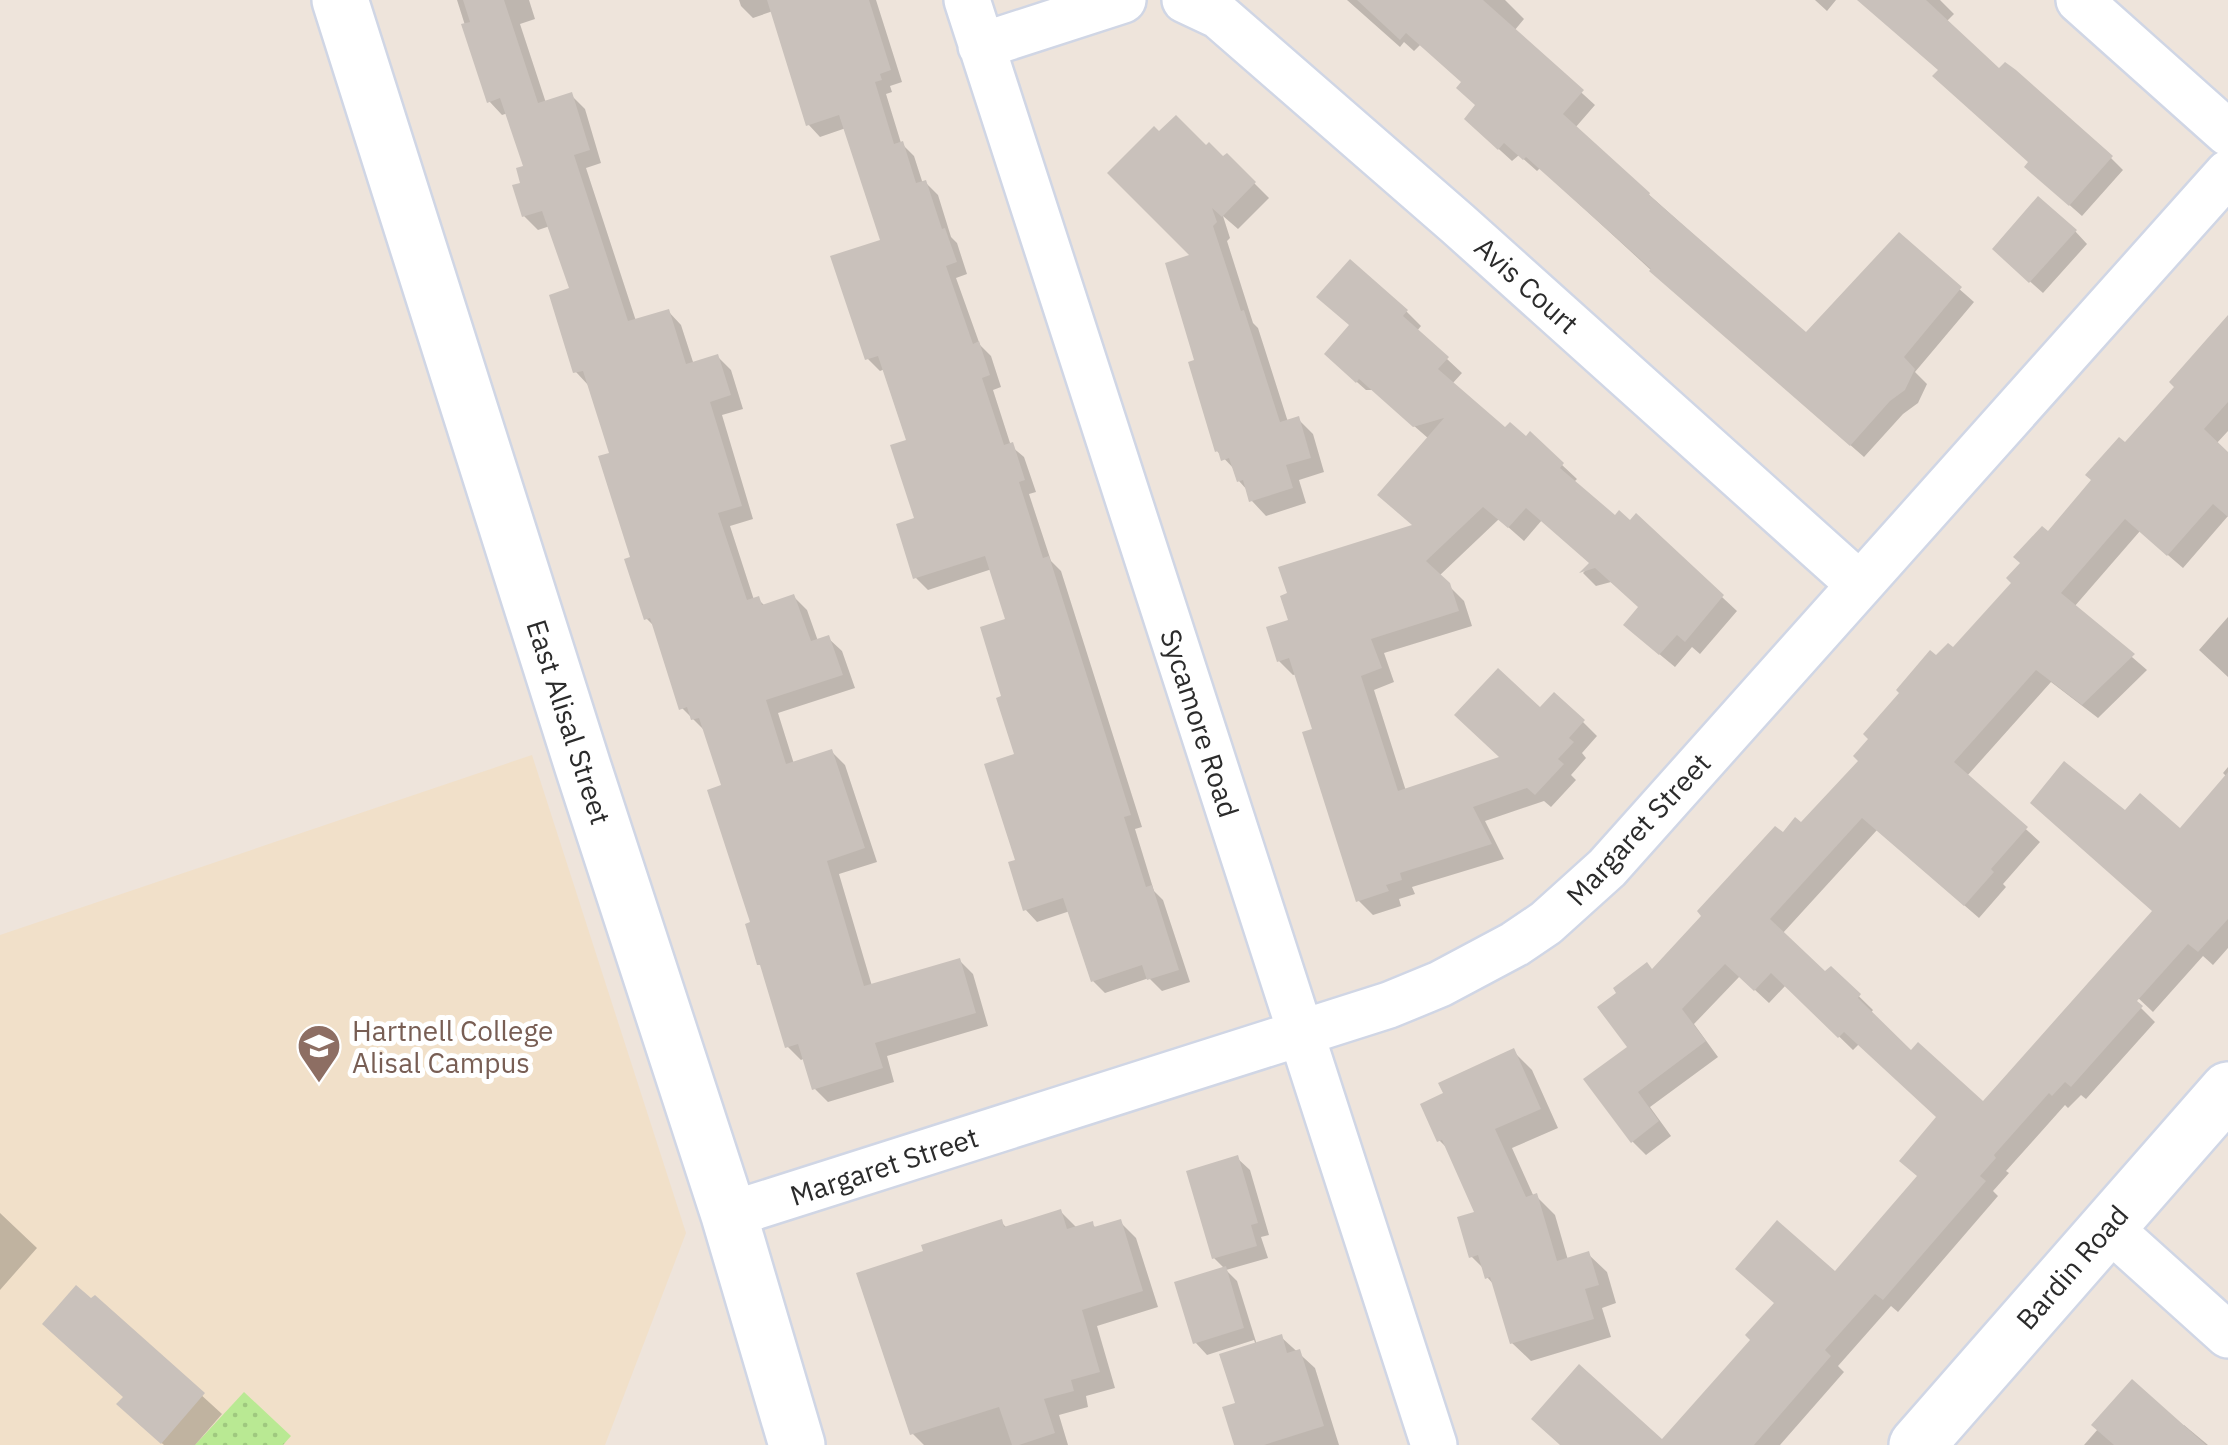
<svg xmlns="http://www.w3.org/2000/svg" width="2228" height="1445" viewBox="0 0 2228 1445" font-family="'IBM Plex Sans',sans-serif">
  <defs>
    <pattern id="green-dots" width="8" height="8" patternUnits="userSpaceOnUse" patternTransform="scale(2.5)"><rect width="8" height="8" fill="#b9e993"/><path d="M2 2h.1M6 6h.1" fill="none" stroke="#9fc87f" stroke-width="1.8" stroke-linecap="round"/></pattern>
  </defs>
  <rect width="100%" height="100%" fill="#eee4db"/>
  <!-- education -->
  <path fill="#f1e0c9" d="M532,755l154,478 -81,212h-605v-510z"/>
  <!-- green -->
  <path fill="url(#green-dots)" d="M244,1392l47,44 -8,9h-88z"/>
  <!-- shadow -->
  <path fill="#0003" d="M457,0h72l6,19 -15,5 26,79 25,-8 14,14 16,54 -15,5 50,153 32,-10 13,14 13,40 24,-8 13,13 12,39 -21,6 31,104 -23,7 24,74 4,-1 8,8 28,-10 13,13 11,31 10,-3 14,13 13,37 -77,25 16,51 38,-12 13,13 32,97 -38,12 33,112 87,-26 14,14 15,52 -101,30 7,26 -66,20 -13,-13 -10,-31 -4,2 -14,-14 -34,-122 -29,-137 -18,-55 -24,-24 -26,-80 -10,-10 -34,-164 -23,-68 -13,-14 -4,-82 -22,-64 -12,4 -14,-14 3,-48 -19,-55 -6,2 -13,-14z
    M739,0h137l26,82 -12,4 2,6 -6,2 15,49 13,13 9,28 3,-1 12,12 13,42 6,6 10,31 -11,4 24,67 11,11 10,31 -8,3 18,56 13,11 12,35 -7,2 22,67 10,10 81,256 -7,2 19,62 9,9 27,82 -28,9 -13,-13 -44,15 -12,-12 -23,-70 -33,11 -12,-13 -7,-48 -1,-105 -13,-58 4,-78 -16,-51 -64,21 -12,-12 1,-58 -8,-79 -24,-72 -5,2 -12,-12 15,-118 -37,-113 -26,9 -12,-13 -35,-113 -20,7 -12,-12z
    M1347,0h158l19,19 -10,12 81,74 -20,23 231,208 93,-100 75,66 -59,70 12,12 -9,19 -15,11 -39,43 -198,-173 -126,-116 -3,3 -18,-16 -7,6 -32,-29 -2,-26 -14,-24 -43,-38 -7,7 -10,-9 -4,5z
    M1815,0h21l-9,11z
    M1859,0h81l14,14 -8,8 54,50 111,86 12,12 -41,46 -42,-37 -9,-16 -91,-92z
    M1206,149l17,11 4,-4 42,42 -31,31 -15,-13 7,22 -3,3 26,82 5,5 30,94 10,-3 15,15 11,38 -25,8 7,23 -40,13 -14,-15 -4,-10 -9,-10 -3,-10 -19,-20 -20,-90 -3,-105z
    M2075,231l12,13 -44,49 -36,-32z
    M1350,263l57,49 14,14 -4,5 45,42 -10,11 54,47 20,8 4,-4 47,44 -4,4 42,36 15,5 6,-7 101,94 -37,43 -8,-7 -17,20 -34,-28v-31l-30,-26 -15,4 -13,-13 8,-9 -49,-44 -18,21 -25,-22 -60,57 25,25 8,25 -88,27 10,29 -20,8 32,101 97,-33 37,-48 43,12 14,14 -15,17 4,5 -15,17 5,5 -25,27 -7,-6 -59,20 19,38 -92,28 3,7 -16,5 2,7 -28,9 -15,-15 -42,-170 -19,-56 -4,1 -14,-14 12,-40 124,-95 14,-87 -56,-49h-7l-25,-22 11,-42z
    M2228,318v113l-12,13 12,11v61l-45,52 -43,-37 -66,76 73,63 -49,48 -47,-36 -84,94 73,66 -37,42 3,3 -27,31 -102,-88 -95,104 43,41 6,-6 42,41 -3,4 41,39 72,52 171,-193 -29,-98 55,17 47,-54 -4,-4 5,-6v181l-15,17 -10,-9 -50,56 -17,-16 -4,3 23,23 -69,77 -5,-4 -13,13 -3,-3 -59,66 3,2 -16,18 5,5 -100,116 -7,-6 -53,60 6,6 -64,73h-218l101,-3 172,-168 85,-97 19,-59 -80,-74 -6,6 -67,-65 -17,18 -29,-27 -46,48 24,33 -68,50 21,29 -25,19 -14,-14 -2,-94 23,-75 130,-137 18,-9 60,-65 75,-102 17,-8 61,-68 34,-48 130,-148z
    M2228,617v60l-29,-27z
    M1513,1051l19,19 26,58 -46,20 22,49 2,-1 19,19 13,45 20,-6 19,18 9,31 -14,5 9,29 -80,24 -19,-18 -17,-57 -8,-9 -2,-7 -14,-14 7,-43 -29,-63 -10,-10z
    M1237,1158l13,12 19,65 -8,2 7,21 -42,12 11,11 20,64 24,-8 34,31 24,77h-103l3,-40 17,-60 -2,-5 -47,15 -12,-13 30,-73 -11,-11z
    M1060,1211l17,17 15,-4 5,5 23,-7 16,16 22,69 -61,19 18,62 -29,8 2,11 -29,8 9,30h-144l-12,-12 15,-180 74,-31 6,6z
    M0,1213l37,35 -37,42z
    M95,1298l127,116 -27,31h-31l-26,-22 -47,-121z
    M2184,1425l24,20h-124l14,-16 84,-2z"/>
  <!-- building -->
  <path fill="#c9c1bb" d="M463,0h41l34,103 34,-11 18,58 -16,5 54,166 41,-12 17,55 32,-10 13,41 -21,7 32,104 -24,7 29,87 12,-4 3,9 32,-11 17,47 18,-6 14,40 -77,25 20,64 46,-15 33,99 -38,13 37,125 96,-28 16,55 -101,30 8,25 -71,22 -14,-46 -13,4 -25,-83h-3l-12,-41 5,-2 -43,-132 14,-5 -22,-67 -8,2 -4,-13 -8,3 -29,-92 -6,2 -20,-61 6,-2 -32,-101 11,-3 -26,-82 -10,2 -24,-78 20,-7 -27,-77 -20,6 -10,-32 8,-2 -4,-15 7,-2 -23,-68 -13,5 -26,-79 9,-2z
    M767,0h102l22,70 -11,4 2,6 -7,2 19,62 9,-3 13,42 10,-3 16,49 3,-1 12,34 -11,4 27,78 6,-3 11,34 -8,3 22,67 9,-3 12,38 -6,2 24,76 6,-2 82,259 -7,2 22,70 6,-2 27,85 -32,10 -5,-15 -51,17 -28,-84 -40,13 -15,-49 7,-2 -31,-96 30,-10 -18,-56 5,-2 -21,-69 25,-8 -20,-63 -72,23 -17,-55 18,-6 -24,-73 16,-5 -28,-84 -13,4 -35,-104 50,-16 -41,-125 -33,11z
    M1357,0h126l101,90 -21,24 87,79 -1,2 157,137 93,-100 63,55 -58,70 11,12 -10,21 -15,11 -40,45 -201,-175 2,-2 -125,-112 -3,3 -19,-17 -6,7 -34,-31 11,-14 -19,-17 5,-6 -55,-49 -6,7z
    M1857,0h69l73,68 6,-6 11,8 97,86 -44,50 -45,-39 4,-5 -96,-86 6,-6z
    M1176,115l30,30 3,-3 14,14 4,-3 29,29 -34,35 -10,-9 5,14 -4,4 28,85 3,-1 36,112 19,-6 12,42 -25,7 7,23 -44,14 -6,-22 -6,2 -8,-24 -8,3 -3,-10 -3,1 -27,-90 6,-2 -29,-97 24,-8 -82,-82 47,-47 5,5z
    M2038,196l39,34 -48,53 -37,-34z
    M1350,259l58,51 -5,6 46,41 -11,12 67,58 5,-5 16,14 4,-5 34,32 -4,5 55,47 4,-5 11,10 6,-7 88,82 -39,47 -8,-7 -18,20 -36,-30 15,-18 -43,-39 -16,5 10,-10 -63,-55 -18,20 -25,-21 -57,54 24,22 9,28 -88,28 11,29 -21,8 37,115 101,-34 -45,-42 44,-47 42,39 14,-15 31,28 -16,18 5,4 -16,17 6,5 -29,31 -8,-7 -54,19 19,37 -92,29 2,7 -16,5 3,6 -33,11 -54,-170 10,-3 -23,-71 -12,4 -11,-35 22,-7 -8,-24 7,-3 -9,-26 134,-42 -35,-30 67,-77 -31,9 -54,-48 -3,4 -32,-29 25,-29 -33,-28z
    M2228,315v87l-24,27 24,23v65l-15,-13 -46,52 -42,-37 -64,74 74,61 -53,51 -46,-35 -82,92 74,65 -37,42 3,3 -30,34 -102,-88 -92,101 55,52 6,-5 30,28 -3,4 53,52 7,-8 65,59 169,-190 -122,-108 34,-42 61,49 15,-17 40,35 48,-56v147l-30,33 -10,-8 -51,57 6,5 -72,81 -6,-5 -13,14 -3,-3 -55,62 2,3 -16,18 6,5 -103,119 -8,-6 -50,56 6,6 -77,89h-194l-29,-26 48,-55 83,75 88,-99 -5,-5 29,-32 -39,-34 42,-49 58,51 82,-95 -18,-15 37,-44 -92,-85 -6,6 -67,-65 -17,18 -29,-27 -43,45 24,32 -68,51 21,29 -28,22 -48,-64 44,-32 -30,-40 19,-14 -3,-5 34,-26 5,7 49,-53 -4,-5 78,-85 8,6 12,-15 6,5 57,-61 -5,-5 15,-17 -5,-5 36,-41 -3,-3 34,-40 6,5 12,-12 5,4 58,-64 -5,-5 14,-15 -7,-6 29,-31 6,5 43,-51 -6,-5 34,-38 6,5 49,-55 -5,-5z
    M1514,1048l27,61 -46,20 31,68 11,-4 20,68 32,-10 10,34 -14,4 9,30 -84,25 -20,-67 -5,2 -7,-24 -9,3 -12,-41 17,-5 -32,-72 -5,2 -17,-38 23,-11 -5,-10z
    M1238,1155l20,68 -7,2 6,21 -45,13 -26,-88z
    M1061,1209l6,20 26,-8 1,6 27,-8 22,72 -61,19 18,62 -29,8 3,11 -30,8 11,34 -36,12h-7l-13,-38 -89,28 -54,-162 67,-22 -2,-6 81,-26 2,8z
    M1226,1266l18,62 -51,16 -19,-62z
    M76,1285l15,13 4,-3 110,98 -44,51 -45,-40 7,-7 -81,-73z
    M1282,1334l5,19 13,-4 24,77 -60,19h-30l-12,-38 13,-4 -16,-49z
    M2132,1379l74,66h-92l-23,-20z"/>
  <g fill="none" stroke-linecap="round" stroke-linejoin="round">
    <defs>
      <path id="street" d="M967,0l467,1445
        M1185,0l34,16 239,208 401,360
        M2079,0l149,133
        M981,46l142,-46
        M729,1215l660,-210 51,-21 75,-40 31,-21 61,-55 621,-695
        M2108,1227l120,108"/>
      <path id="secondary" d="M340,0l243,767 146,448 68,230
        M1917,1445l311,-355"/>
    </defs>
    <!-- street casing -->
    <use href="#street" stroke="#d0d6e5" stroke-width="50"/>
    <!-- secondary casing -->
    <use href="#secondary" stroke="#d0d6e5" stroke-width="60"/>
    <!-- street -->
    <use href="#street" stroke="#fff" stroke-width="45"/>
    <!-- secondary -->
    <use href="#secondary" stroke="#fff" stroke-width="55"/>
  </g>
  <!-- icons -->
  <defs>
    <symbol id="university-pin" viewBox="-11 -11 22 30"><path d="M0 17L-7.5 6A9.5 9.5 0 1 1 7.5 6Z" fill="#8d6e63" stroke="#fff"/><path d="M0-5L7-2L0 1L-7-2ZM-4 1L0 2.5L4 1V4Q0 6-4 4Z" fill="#fff"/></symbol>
  </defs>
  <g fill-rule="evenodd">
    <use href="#university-pin" x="294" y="1021" width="50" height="68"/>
  </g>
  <g text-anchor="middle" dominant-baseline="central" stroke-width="10" stroke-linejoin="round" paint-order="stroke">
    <!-- street labels -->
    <g font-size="28" fill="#2b2b2b" stroke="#fff">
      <text transform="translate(1527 285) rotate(42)">Avis Court</text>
      <text transform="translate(569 722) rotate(72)">East Alisal Street</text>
      <text transform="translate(1200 723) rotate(72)">Sycamore Road</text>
      <text transform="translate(1638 829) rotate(-47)">Margaret Street</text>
      <text transform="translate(884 1166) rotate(-18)">Margaret Street</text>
      <text transform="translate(2072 1267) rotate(-49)">Bardin Road</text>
    </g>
    <!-- education labels -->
    <g font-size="28" fill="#785e54" stroke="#fff" text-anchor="start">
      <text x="352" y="1030">Hartnell College<tspan x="352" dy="32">Alisal Campus</tspan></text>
    </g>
  </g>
</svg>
